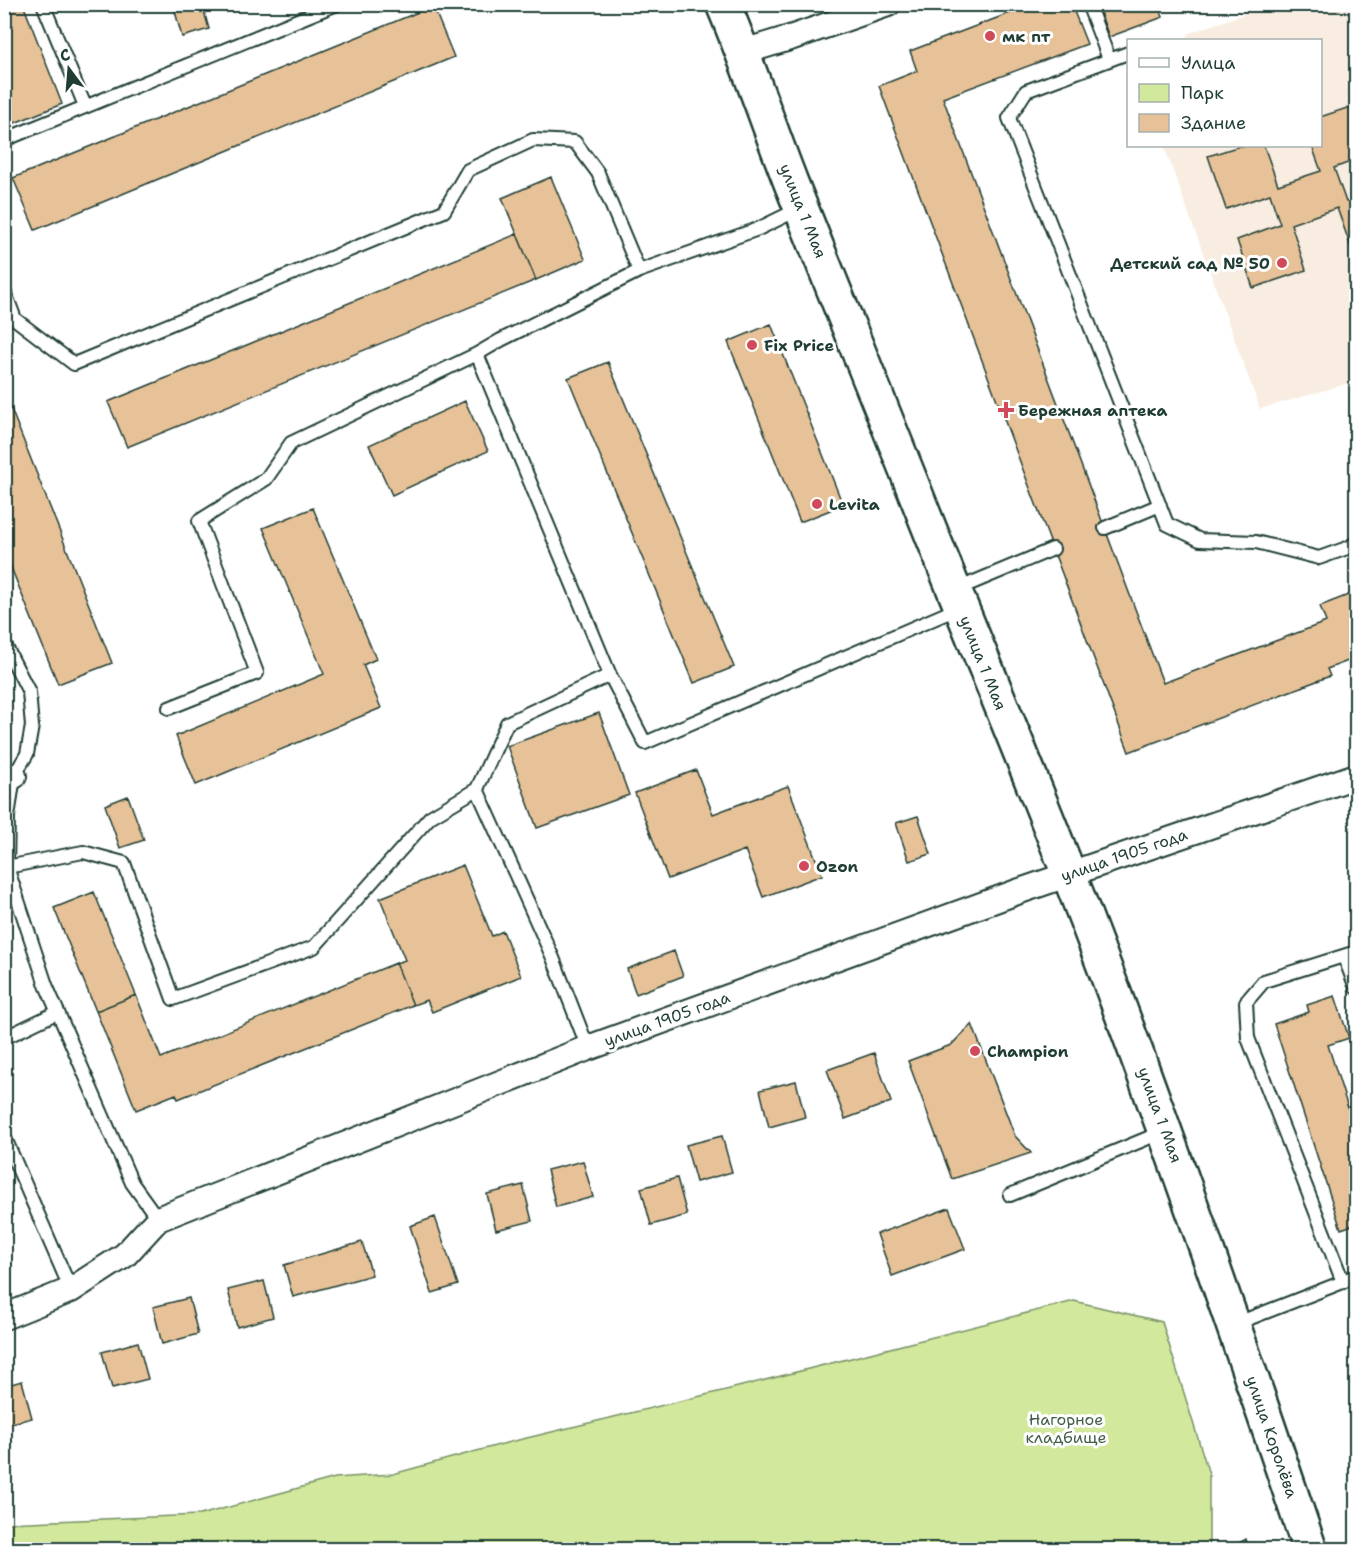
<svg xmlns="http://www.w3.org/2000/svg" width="1361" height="1554" viewBox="0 0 1361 1554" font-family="'Shantell Sans',sans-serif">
  <rect width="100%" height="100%" fill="#fff"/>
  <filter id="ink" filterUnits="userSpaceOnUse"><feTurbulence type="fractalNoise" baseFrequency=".0167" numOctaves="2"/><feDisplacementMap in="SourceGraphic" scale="12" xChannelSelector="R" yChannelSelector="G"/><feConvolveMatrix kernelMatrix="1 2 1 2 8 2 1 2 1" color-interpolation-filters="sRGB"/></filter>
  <g filter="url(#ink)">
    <!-- built -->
    <path fill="#f8ede0" d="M1271,5h85v376l-96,28 -96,-263h156v-106h-135l4,-7z"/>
    <!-- green -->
    <path fill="#d2e89c" stroke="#789268" stroke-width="1.5" d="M1074,1301l88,21 47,152v75h-1204v-26l195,-8 135,-37 58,-4 113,-31 224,-54z"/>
    <!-- building -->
    <path fill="#e7c298" stroke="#1f3d34" stroke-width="1.5" d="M4,4h19l39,100 -50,20 -8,-19z
      M173,4h29l7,25 -27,8z
      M1034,4h37l16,40 -144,54 220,585 163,-61 -6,-16 36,-14v66l-29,11 3,7 -201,76 -250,-666 38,-15 -7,-20z
      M1097,4h61l5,13 -54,20z
      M433,6l21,51 -419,173 -22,-52z
      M1356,105v55l-22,8 12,34 10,-3v53l-3,1 -16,-45 -46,16 15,46 -53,18 -16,-48 43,-16 -10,-30 -44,15 -18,-53 32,-10h24l14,39 43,-14 -9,-25h8v-29z
      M551,177l34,82 -49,21 -34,-82z
      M517,234l19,46 -409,167 -19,-45z
      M771,324l72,181 -43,17 -72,-180z
      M608,362l126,305 -40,16 -126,-305z
      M465,401l23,50 -96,44 -23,-50z
      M9,404l103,259 -54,21 -54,-134v-144z
      M313,508l63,151 -13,6 18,43 -185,77 -20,-49 148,-62 -61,-146z
      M599,713l30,82 -92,33 -30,-82z
      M696,770l17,44 75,-28 34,89 -59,22 -18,-47 -77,29 -33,-86z
      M128,796l16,44 -24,8 -15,-43z
      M918,816l13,38 -22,7 -13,-38z
      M463,865l29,71 11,-5 18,45 -89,36 -5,-12 -14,5 -17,-42 9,-3 -25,-62z
      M94,892l42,103 -40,16 -42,-103z
      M674,951l9,25 -47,18 -9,-25z
      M396,963l17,42 -235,94 -2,-5 -40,16 -40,-99 40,-16 25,63z
      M1335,996l14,42 -21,7 28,88v91l-15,5 -67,-205 35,-12 -2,-7z
      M972,1024l43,112 16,17 -79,26 -44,-118 43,-16z
      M874,1053l17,49 -46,17 -18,-49z
      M796,1081l9,36 -36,10 -9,-37z
      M722,1136l10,36 -36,10 -10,-37z
      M583,1161l10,36 -37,10 -9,-37z
      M677,1178l10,37 -36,10 -10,-37z
      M523,1185l9,36 -36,9 -9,-36z
      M949,1208l16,41 -73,27 -15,-42z
      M435,1217l23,68 -26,8 -22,-67z
      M362,1242l10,33 -79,22 -9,-32z
      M264,1281l9,36 -36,10 -9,-37z
      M189,1298l9,36 -36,10 -9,-37z
      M138,1342l10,37 -36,9 -10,-36z
      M22,1381l10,37 -28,7v-39z
      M1246,1539l3,11h-23z"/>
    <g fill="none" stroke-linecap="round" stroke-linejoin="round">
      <defs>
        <path id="lane" d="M43,4l42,102
          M1088,4l21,55
          M1128,53l-102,38 -17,27 158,406 33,16 56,2 63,16 31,-11 6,-5
          M4,140l333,-136
          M4,290l11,29 59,45 370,-153 24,-41 65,-30 42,2 23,31 41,98 119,-42 41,-20
          M477,354l133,321 35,68 314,-135
          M1105,528l55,-23
          M955,590l98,-41
          M4,643l25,49 3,34 -5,28 -13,22 -6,41 -1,50 39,118 86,198 26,36
          M169,708l88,-35 -58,-152 67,-42 25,-36 186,-89 24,-14 138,-69
          M477,789l76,169 35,90
          M7,867l76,-15 41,11 49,136 141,-52 116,-130 47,-28 30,-66 103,-48
          M1344,956l12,32
          M4,1038l54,-26
          M4,1136l67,154
          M1010,1195l155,-64
          M1343,1282l-95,-244 -2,-36 18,-21 92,-29
          M1235,1324l108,-42 13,-7"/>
        <path id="street" d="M743,52l50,-15 95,-33
          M4,780l10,-4
          M4,1317l67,-27 54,-35 33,-36 430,-171 429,-156 339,-116"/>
        <path id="secondary" d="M723,4c25,59 45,120 68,179 41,103 83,206 124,309 50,128 105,256 155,385 86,222 164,447 240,673"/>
      </defs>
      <!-- lane casing -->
      <use href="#lane" stroke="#1f3d34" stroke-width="16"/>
      <!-- street casing -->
      <use href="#street" stroke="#1f3d34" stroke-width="28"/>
      <!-- secondary casing -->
      <use href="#secondary" stroke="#1f3d34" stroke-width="38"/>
      <!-- lane -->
      <use href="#lane" stroke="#fff" stroke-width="12"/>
      <!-- street -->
      <use href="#street" stroke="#fff" stroke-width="24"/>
      <!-- secondary -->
      <use href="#secondary" stroke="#fff" stroke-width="33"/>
    </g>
  </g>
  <!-- markers -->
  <g fill="#d1495b" stroke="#fff" stroke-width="2">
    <circle cx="990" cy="36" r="6"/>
    <circle cx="1282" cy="263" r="6"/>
    <circle cx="752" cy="345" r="6"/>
    <path d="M1003 401h6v6h6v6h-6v6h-6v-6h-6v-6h6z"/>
    <circle cx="817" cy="504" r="6"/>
    <circle cx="804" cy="866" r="6"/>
    <circle cx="975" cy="1051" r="6"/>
  </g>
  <g text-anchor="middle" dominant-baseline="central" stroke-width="6" stroke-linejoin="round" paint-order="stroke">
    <!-- poi labels -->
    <g font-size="16" font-weight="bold" fill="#1f3d34" stroke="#fff" text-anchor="start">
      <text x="1002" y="36">мк пт</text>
      <text x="1270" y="263" text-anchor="end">Детский сад № 50</text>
      <text x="764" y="345">Fix Price</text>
      <text x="1018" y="410">Бережная аптека</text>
      <text x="829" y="504">Levita</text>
      <text x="816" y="866">Ozon</text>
      <text x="987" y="1051">Champion</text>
    </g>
    <!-- street labels -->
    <g font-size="16" fill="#1f3d34" stroke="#fff">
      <text transform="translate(803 211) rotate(68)">улица 1 Мая</text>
      <text transform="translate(983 663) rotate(68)">улица 1 Мая</text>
      <text transform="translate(1124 855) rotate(-19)">улица 1905 года</text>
      <text transform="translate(667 1019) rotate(-20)">улица 1905 года</text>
      <text transform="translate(1160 1115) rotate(70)">улица 1 Мая</text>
      <text transform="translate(1272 1437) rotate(71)">улица Королёва</text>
    </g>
    <!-- park labels -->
    <g font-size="16" fill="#435f49" stroke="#fff">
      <text x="1066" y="1419">Нагорное<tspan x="1066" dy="18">кладбище</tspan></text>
    </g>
  </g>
  <!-- margin -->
  <rect width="1361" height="1554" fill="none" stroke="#fff" stroke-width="24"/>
  <rect x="12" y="12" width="1337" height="1530" fill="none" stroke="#1f3d34" stroke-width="2" filter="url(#ink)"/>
  <!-- legend -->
  <rect x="1127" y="39" width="195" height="108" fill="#ffffff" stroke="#a5b1ae" stroke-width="1.5"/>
  <rect x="1139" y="58" width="30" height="9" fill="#ffffff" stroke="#a5b1ae" stroke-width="1.5"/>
  <text x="1181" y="69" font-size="18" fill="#1f3d34">Улица</text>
  <rect x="1139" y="84" width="30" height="18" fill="#d2e89c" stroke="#a5b1ae" stroke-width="1.5"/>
  <text x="1181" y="99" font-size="18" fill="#1f3d34">Парк</text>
  <rect x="1139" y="114" width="30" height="18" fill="#e7c298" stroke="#a5b1ae" stroke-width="1.5"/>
  <text x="1181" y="129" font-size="18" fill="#1f3d34">Здание</text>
  <!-- north arrow -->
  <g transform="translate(69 69) rotate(344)" stroke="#ffffff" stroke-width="4.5" paint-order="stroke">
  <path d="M0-4.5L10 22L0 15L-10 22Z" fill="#1f3d34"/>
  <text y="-9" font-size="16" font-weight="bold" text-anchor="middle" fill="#1f3d34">С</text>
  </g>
</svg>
